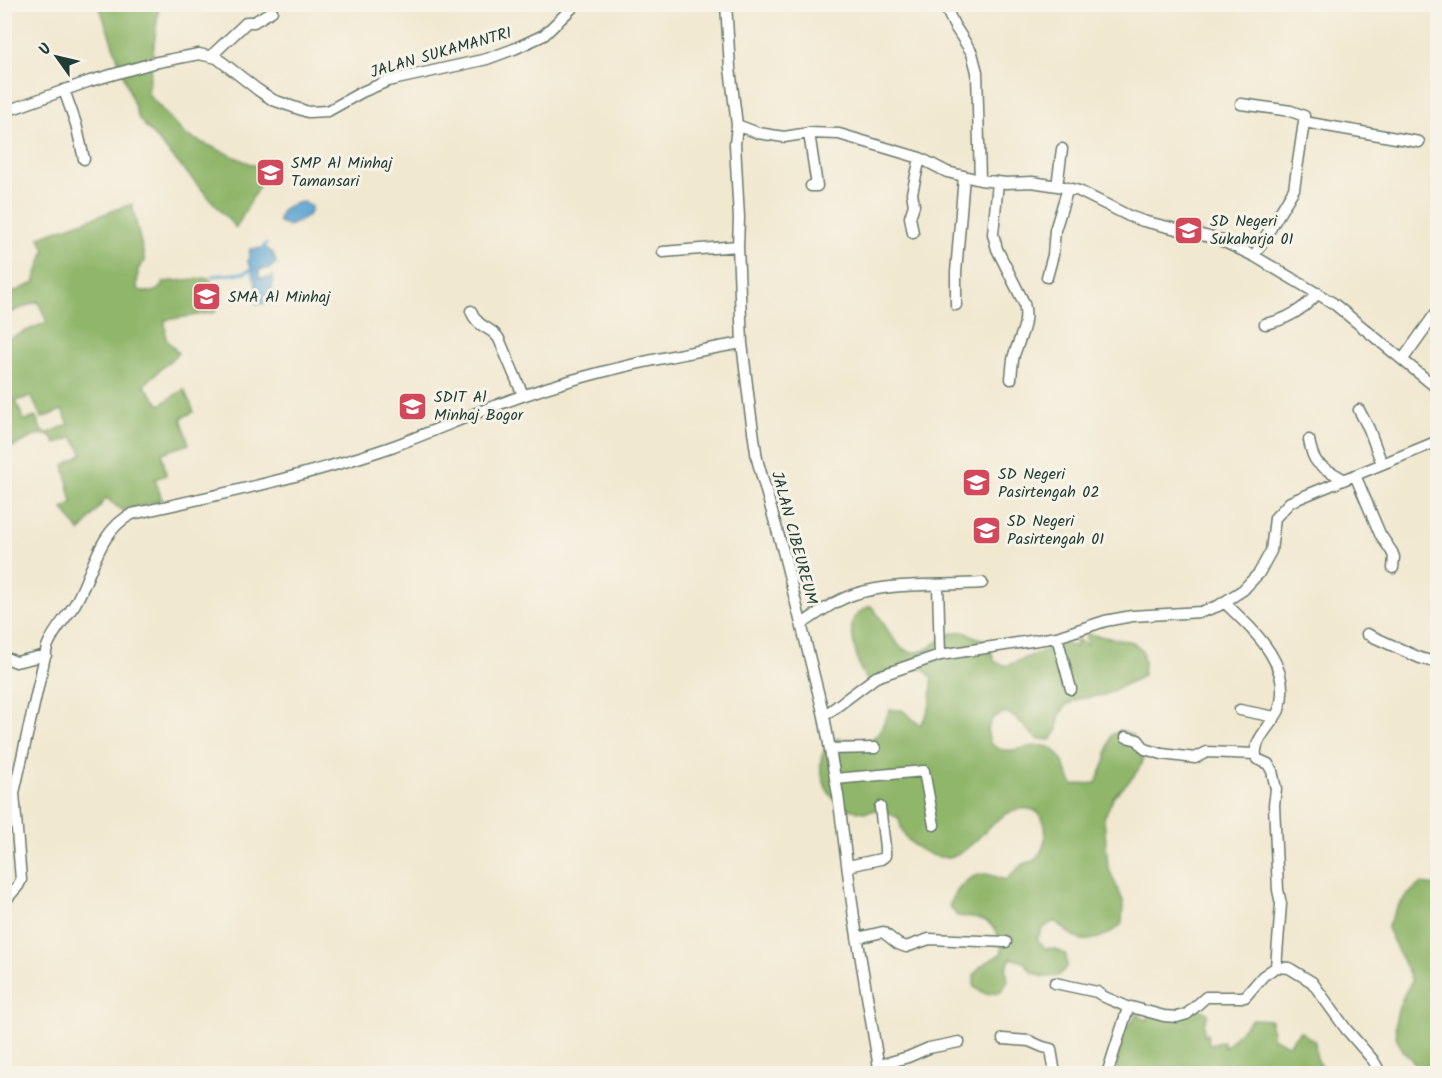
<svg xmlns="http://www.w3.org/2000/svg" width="1442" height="1078" viewBox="0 0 1442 1078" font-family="Kalam,sans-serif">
  <rect width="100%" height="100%" fill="#f7f3e8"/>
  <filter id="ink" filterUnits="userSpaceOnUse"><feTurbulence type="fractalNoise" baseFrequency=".0167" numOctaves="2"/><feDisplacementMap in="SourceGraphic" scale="12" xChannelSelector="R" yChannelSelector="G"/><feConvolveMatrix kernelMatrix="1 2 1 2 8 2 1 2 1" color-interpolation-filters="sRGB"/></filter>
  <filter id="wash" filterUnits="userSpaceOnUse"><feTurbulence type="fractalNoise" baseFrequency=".008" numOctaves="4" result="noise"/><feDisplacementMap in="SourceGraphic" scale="24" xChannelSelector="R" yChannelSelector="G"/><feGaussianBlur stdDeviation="1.35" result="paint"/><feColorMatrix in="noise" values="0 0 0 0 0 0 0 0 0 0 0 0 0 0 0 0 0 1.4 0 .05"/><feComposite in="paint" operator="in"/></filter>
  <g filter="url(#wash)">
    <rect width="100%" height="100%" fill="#f1e8d0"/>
    <!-- forest -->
    <path fill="#90b66b" stroke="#587a50" stroke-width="1.5" fill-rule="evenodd" d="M99,5h60l-11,89 37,41 82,36 -31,57 -97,-109z
      M132,204l13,57 -7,8 -1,19c9,7 22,5 27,-6l44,-4 4,4 4,30 -51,8 1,19 12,14 -34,32 16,20 24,-16 10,23 -13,6 8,26 -27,9 4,22 -11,4 7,21 -39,11 -17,-13 -26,34 -17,-23 9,-6 -8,-38 19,-11 -10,-17 -17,7 -5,-8 -12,-2 -31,15 -3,-10v-107l3,7 39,-17 -9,-21 -33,14v-19l29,-13 11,-33 -6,-13zM31,396l11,22 20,-8 7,14 -20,9 -7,-1 -6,-15 -12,4 -8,-20z
      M871,606c15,14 25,55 52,45 12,-5 20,-16 33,-19 12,-2 20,8 31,8l8,22 11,4 56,-23 14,4 -2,-10 12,8v-11l47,8 9,8 2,13 -1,13 -39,19 -26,4 -12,6 -7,11 -1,13 -7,11 -14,-1 -20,-20 -11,-7 -13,6 -6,12 3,13c4,3 9,6 13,7 19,3 41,-14 55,4 7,8 8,21 15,31l23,-2 9,-21 6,-27 10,-5 11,5 12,20 -4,12 -7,10 -19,19 -10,22 4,49 15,34 -1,23c-11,10 -35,23 -49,12 -7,-5 -11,-10 -19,-15l-11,7 -6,11 8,9 11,1 10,6 1,12 -9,9 -14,1 -12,-5 -8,-10 -13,-4 -5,11 2,12 -7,11 -15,2 -12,-7v-12l7,-9 21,-13c-2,-31 -17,-35 -45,-37l-8,-10c6,-14 17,-30 34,-32 6,-1 16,4 23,6 6,-5 11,-12 18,-16 4,-2 9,-2 12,-5 17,-19 12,-59 -20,-49 -38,11 -50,70 -98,38 -12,-8 -17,-16 -19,-30 -6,-2 -14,-8 -21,-8 -5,0 -9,2 -14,2 -26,-2 -39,-17 -43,-41 -2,-14 3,-23 14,-32l35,1 9,-7 11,-23h12l18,15c12,-15 12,-28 12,-47l-8,-9h-13l-36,16h-4c-11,-13 -12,-19 -16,-36 -4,-20 -9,-34 16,-43z
      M1420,884l17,2v187h-19c-2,-4 -3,-9 -6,-13 -3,-4 -8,-6 -10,-10 -15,-23 -2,-50 10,-69l-25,-53c7,-19 17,-31 33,-44z
      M1193,1004l15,10 -4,10v12l3,-3 2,11 14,-2 1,6 28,-29 19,1 1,17 16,8 12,-14 15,11 2,19 10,12 -209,1 -2,-9 8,-39 2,3 11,-15 9,6 10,-9 19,-1z"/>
    <!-- water -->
    <path fill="#5ca3d2" stroke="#3e7083" stroke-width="1.5" d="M303,202l8,4c1,12 -13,15 -22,20l-10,-4c-1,-14 12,-18 24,-20z
      M266,248l7,5 3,10 -6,5 -11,2v8h12l2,-2 -1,17 7,2 -6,4 -3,-1 -1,5 -12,1 -2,-28 -7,-14 2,-13z"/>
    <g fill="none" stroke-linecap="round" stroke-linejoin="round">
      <!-- stream -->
      <path stroke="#5ca3d2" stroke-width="3" d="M263,248l3,-4
        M212,276l32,-3 6,-3 4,3v5
        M269,302l4,1"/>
    </g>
  </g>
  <g filter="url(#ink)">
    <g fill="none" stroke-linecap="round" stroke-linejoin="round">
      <defs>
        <path id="street" d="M726,4l4,64 7,57 -2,19 4,74 -1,28 4,97 8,67 7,49 26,92 41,165 14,79 16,123 26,156
          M944,4l10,21 18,28 5,19 3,108
          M211,56l36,-34h7l18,-11
          M64,90l12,34 8,35
          M1241,104l50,7 13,5v6
          M4,110l11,-2 75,-27 63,-18 46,-9 18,4 41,32 15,10 35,12 20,-1 34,-19 26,-11 99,-22 27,-10 30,-14 32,-31
          M737,125l21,8 26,4 25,-4 30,1 81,24 27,14 33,8 26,3 26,-1 32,5 15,4 50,25 14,5 75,18 36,17 79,47 105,86
          M809,133l8,53h-6
          M998,182l-5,52 4,15 27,54c5,20 -4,34 -10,52 -2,8 -2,16 -3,24
          M1057,186l5,-37
          M913,233l-3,-16 4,-12 -2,-12 8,-35
          M663,252l75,-6
          M1254,256l40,-67 10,-67 115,20
          M1047,277l6,-22 2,-25 13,-42
          M956,305v-33l8,-96
          M471,311c8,19 20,15 28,28l24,56
          M1265,324c22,-4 38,-14 53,-31
          M1403,359l35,-49
          M1359,410l10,19 13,35
          M1309,440c5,28 12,25 34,39
          M1355,475l25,59 12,18 2,5 -1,11
          M938,586l2,69
          M1225,603c28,27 69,62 54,107 -6,14 -29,32 -22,49l11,5 4,7 4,18 -2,16 4,85 3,14 -5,63 13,1 23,14 34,47 27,31 8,14
          M802,624c16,-11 34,-24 53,-30 40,-12 86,-8 127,-11
          M1367,634l53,24 18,5
          M1057,637l14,52
          M4,657l12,5 30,-7
          M1240,710l35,7
          M824,716l52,-39 64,-22 117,-18 48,-16 27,-5 69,-4 17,-6 25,-16 16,-17 12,-22 4,-33 15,-16 148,-61
          M1126,737l12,3 7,9 17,5 33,4 12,-6 48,2
          M830,749l45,-1
          M835,779l89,-8 10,54
          M848,866l33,-7 4,-3v-9l-5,-40
          M4,902l14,-16 3,-6 -7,-87 33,-146c6,-16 19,-29 28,-43 18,-31 23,-73 57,-90 87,-19 175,-38 259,-67 44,-16 87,-36 131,-51 71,-25 146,-40 220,-53
          M857,938l26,-6 15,12 8,3 23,-8 77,3
          M1055,983l42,9c9,8 21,9 31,16l3,-1 33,9 13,1 10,-3 19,-17h39l18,-21 13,-9
          M1003,1039l26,2 14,6 8,2 4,25
          M880,1065l28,-8 21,-9 30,-6
          M1107,1074l21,-66"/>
      </defs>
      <!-- street casing -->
      <use href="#street" stroke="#68796b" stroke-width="13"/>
      <!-- street -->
      <use href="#street" stroke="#fff" stroke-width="10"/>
    </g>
  </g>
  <!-- icons -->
  <defs>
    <symbol id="school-square" viewBox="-11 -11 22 22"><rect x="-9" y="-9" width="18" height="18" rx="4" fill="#d1495b" stroke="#f7f3e8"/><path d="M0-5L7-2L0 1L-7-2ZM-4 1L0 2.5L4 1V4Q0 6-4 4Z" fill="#fff"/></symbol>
  </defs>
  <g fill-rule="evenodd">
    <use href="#school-square" x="254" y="156" width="33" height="33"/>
    <use href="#school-square" x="1172" y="214" width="33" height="33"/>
    <use href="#school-square" x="190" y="280" width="33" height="33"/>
    <use href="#school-square" x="396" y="390" width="33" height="33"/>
    <use href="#school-square" x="960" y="466" width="33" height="33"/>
    <use href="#school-square" x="970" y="514" width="33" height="33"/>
  </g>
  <g text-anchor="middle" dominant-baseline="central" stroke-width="6" stroke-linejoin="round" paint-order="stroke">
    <!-- street labels -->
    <g font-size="16" fill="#1f3d34" stroke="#f7f3e8">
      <text transform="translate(441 53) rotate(-16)">JALAN SUKAMANTRI</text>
      <text transform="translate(794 538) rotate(75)">JALAN CIBEUREUM</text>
    </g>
    <!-- poi labels -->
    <g font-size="16" fill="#1f3d34" stroke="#f7f3e8" text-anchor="start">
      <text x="291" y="163">SMP Al Minhaj<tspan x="291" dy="18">Tamansari</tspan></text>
      <text x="1210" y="221">SD Negeri<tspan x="1210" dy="18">Sukaharja 01</tspan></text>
      <text x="228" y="297">SMA Al Minhaj</text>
      <text x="434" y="397">SDIT Al<tspan x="434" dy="18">Minhaj Bogor</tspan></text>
      <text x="998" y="474">SD Negeri<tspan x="998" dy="18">Pasirtengah 02</tspan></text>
      <text x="1007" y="521">SD Negeri<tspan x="1007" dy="18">Pasirtengah 01</tspan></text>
    </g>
  </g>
  <!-- margin -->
  <rect width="1442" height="1078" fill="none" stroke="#f7f3e8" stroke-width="24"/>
  <!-- north arrow -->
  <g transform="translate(57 57) rotate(304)" stroke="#f7f3e8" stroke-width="4.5" paint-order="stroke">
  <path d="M0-4.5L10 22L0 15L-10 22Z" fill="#1f3d34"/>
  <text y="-9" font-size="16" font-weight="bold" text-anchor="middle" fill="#1f3d34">U</text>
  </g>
</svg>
